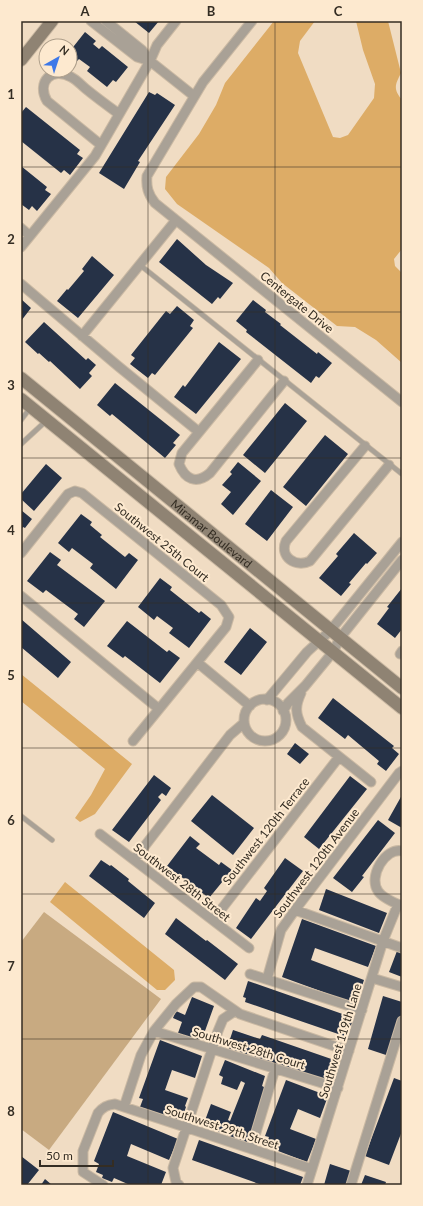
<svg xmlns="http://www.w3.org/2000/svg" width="423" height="1206" viewBox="0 0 423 1206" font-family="Lato,sans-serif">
  <rect width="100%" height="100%" fill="#f0dcc3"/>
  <!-- green -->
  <path fill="#c8aa81" d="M44,912l117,87 -112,151 -28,-21v-187z"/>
  <!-- water -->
  <path fill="#ddac66" d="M274,21h41l-15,20 -2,12 35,84 7,1 8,-3 26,-37 1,-14 -12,-34 -7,-29h32l13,52c-6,12 -8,16 1,27v149l-8,10 1,7 7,7v90l-26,-23 -21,-13 -18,-1 -55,-43 -13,-15 -92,-64 -12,-15 1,-12 33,-43 17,-29 9,-22z
    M21,674l111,90 -37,50 -15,8 -5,-4 16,-23 14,-26 -84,-68z
    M65,882l109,88 1,10 -10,10h-8l-107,-88z"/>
  <!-- building -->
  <path fill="#263247" d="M134,21h25l-10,12z
    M85,32l11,9 -3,3 6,5 3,-3 26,21 -12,15 -3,-2 -6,7 -20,-16 3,-4 -11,-8 -3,3 -6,-4v-7z
    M149,92l6,3 2,-2 18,12 -37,56 2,1 -16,27 -25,-16z
    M26,107l54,43 -3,4 6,4 -13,17 -6,-5 -3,3 -40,-32v-28z
    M21,166l26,21 -2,3 6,4 -14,17 -5,-5 -3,4 -8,-6z
    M177,239l29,26 27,18 -13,16 -2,-2 -6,7 -53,-42z
    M92,256l22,19 -36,43 -21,-17 10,-12 1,1 16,-19 -2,-2z
    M21,299l10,9 -10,13z
    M253,300l13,10 -1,2 16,12 -1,1 37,29 1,-2 14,11 -13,15 -3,-2 -5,7 -65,-51 1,-2 -11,-9z
    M177,306l17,14 -4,6 3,2 -38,47 -3,-2 -4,5 -18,-14 5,-6 -4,-3 35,-44 4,3z
    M44,322l42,38 2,-2 8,7 -7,8 3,3 -12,13 -30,-28 -1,1 -10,-9 -1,1 -13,-12z
    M219,342l22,17 -45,55 -22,-17 9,-12 2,2z
    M115,383l65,52 -7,8 3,2 -11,13 -53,-44 -2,2 -13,-11z
    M285,403l22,18 -42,52 -22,-18z
    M325,435l23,19 -42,52 -23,-19z
    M238,462l23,19 -28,34 -12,-11 10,-12 -9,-7 10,-11 -2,-2z
    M46,464l16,14 -28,33 -13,-12v-5z
    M271,490l22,17 -26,34 -22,-17z
    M21,510l11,9 -7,9 -2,-1 -2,3z
    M81,514l11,8 -2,3 12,10 -2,2 25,20 4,-4 9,7 -22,29 -26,-21 3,-4 -21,-16 -3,4 -11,-9z
    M354,533l23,20 -10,11 -1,-1 -17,20 2,1 -10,12 -22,-18 19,-22 -2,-2z
    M50,552l11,8 -4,5 48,36 -21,26 -10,-8 4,-5 -32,-24 -3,3 -16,-12z
    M160,578l12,9 -2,3 29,23 2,-2 10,8 -22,29 -20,-15 4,-5 -16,-12 -3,4 -16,-13z
    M402,588v41l-7,9 -18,-14 12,-16 -2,-1z
    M21,619l50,43 -13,16 -37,-31z
    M127,621l40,31 2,-2 11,8 -20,25 -35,-27 -2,2 -16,-12z
    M250,628l17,14 -26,33 -17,-13z
    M333,698l61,48 -2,2 7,6 -13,17 -9,-7 2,-3 -31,-26 -3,4 -27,-21z
    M295,743l14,11 -9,10 -13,-10z
    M154,775l17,13 -5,8 -4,-3 -4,4 3,3 -32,42 -17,-12z
    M350,776l17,13 -48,60 -15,-12z
    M212,795l42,33 -21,27 -42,-34z
    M402,795v33l-14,-8z
    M378,820l17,13 -33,43 2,1 -12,15 -19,-14z
    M190,836l10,8 -4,4 23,17 2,-3 11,8 -23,28 -42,-32z
    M285,858l18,13 -52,68 -15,-11 20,-30 4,3 7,-10 -3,-3z
    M101,860l9,6 1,-1 18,14 -1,2 27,22 -11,15 -55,-42z
    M326,889l61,24 -8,20 -60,-23z
    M176,918l30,23 1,-1 31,24 -13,16 -60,-46z
    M302,919l74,27 -8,21 -53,-19 -4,12 53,20 -8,24 -74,-27z
    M397,951l5,2v24l-13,-5z
    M248,981l106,37 -7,19 -102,-35 1,-4 -3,-1z
    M383,996l19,6v10l-13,44 -21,-7z
    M192,997l22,9 -13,36 -23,-9 4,-11 -9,-4 3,-7 9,4z
    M233,1030l27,9 2,-4 78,27 -7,21 -106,-35z
    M160,1040l42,16 -7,22 -23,-8 -7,20 23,8 -3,8 1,1 -5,14 -41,-14 3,-8 -4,-1z
    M225,1060l40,16 -3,10 6,3 -21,54 -44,-17 8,-22 20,8 -3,8 2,1 15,-38 -4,-2 -4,9 -16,-6 2,-7 -4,-2z
    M394,1078l8,3v50l-13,34 -24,-9z
    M286,1080l42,16 -8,22 -22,-9 -8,20 26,10 -9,23 -42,-16 4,-9 -4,-1z
    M113,1112l65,27 -9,21 -38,-16 -4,12 39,16 -5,13h-31l-16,-7 -2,4 -10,-4 1,-3 -7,-3 3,-8 -5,-3z
    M199,1140l104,37 -3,8h-38l-70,-25z
    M21,1156l18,14 -12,15h-6z
    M330,1164l21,7 -4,14h-23z
    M365,1175l21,7 -1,3h-24z
    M45,1179l7,6h-11z"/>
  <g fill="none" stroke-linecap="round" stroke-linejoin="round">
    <defs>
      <path id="lane" d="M140,265l262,209
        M21,420l10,-13
        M21,444l25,-23
        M21,816l31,24"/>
      <path id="street" d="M91,21l46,36 13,4
        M106,21l36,29 8,11 44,35
        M252,21l-49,61 -56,94c-1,11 1,18 8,27l247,199
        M101,145l-54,-44c-11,-19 5,-35 24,-24 6,3 10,8 15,12 11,9 22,17 33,25
        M21,228l9,8
        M21,247l74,-91 55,-95 7,-16 19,-24
        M21,284l97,82 81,66
        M82,336l94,-116
        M258,360l-76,93 -3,11c6,15 17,21 31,9l74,-92
        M365,446l-79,95c-7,16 10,27 24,20l79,-96
        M21,553l47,-59 7,-3 7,2 139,112 8,12 -3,10 -93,114
        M21,596l138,113
        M400,654l2,-3
        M198,663l52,43
        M301,693c-6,13 -6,20 1,34l69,55
        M244 720a21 21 0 1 1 42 0a21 21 0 1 1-42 0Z
        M267,700l40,-48 23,-21 72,-89
        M283,711l5,-8 17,-17 28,-34 7,-14 62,-78
        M100,834l149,114
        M402,851c-17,-4 -34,26 -24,40 4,7 17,12 24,15
        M134,860l96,-125 14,-12
        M295,910l107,38
        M213,920l126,-163
        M250,974l112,36
        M372,978l30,9
        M267,979l14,-49 14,-20 104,-137 3,-2
        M154,1031l184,57
        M124,1107l17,-52 13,-24 22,-27 18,-17h7l39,27 109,37
        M251,1149l24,-80
        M103,1185l-20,-13v-21l15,-38c5,-6 9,-8 17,-9l197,65
        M179,1185l-3,-3 -3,-14 45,-137 5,-12 12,-8
        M307,1185l76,-244 15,-37
        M351,1185l51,-164"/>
      <g id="secondary">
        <path d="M21,60l31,-39"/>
        <path id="s1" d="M21,378l381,310"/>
        <path d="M21,399l381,309"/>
      </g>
    </defs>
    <!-- lane casing -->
    <use href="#lane" stroke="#cab9a3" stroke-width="6"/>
    <!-- street casing -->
    <use href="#street" stroke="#cab9a3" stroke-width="11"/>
    <!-- secondary casing -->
    <use href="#secondary" stroke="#cab9a3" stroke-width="14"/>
    <!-- lane -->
    <use href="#lane" stroke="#a9a196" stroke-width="4.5"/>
    <!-- street -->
    <use href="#street" stroke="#a9a196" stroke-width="9"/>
    <!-- secondary -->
    <use href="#secondary" stroke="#8f8373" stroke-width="12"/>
  </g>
  <!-- grid -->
  <path fill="none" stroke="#342d23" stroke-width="1" stroke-opacity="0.55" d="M148,21v1164M275,21v1164M21,167h381M21,312h381M21,458h381M21,603h381M21,748h381M21,894h381M21,1039h381"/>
  <g text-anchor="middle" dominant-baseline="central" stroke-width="4" stroke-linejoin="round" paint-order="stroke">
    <!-- street labels -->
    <g font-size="12" fill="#342d23" stroke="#fde9cf">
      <text transform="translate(297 302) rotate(39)">Centergate Drive</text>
      <text stroke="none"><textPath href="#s1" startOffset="246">Miramar Boulevard</textPath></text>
      <text transform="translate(162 542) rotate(39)">Southwest 25th Court</text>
      <text transform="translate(266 831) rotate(-52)">Southwest 120th Terrace</text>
      <text transform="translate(316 863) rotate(-53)">Southwest 120th Avenue</text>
      <text transform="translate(182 882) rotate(38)">Southwest 28th Street</text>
      <text transform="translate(340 1041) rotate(-73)">Southwest 119th Lane</text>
      <text transform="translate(249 1048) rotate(17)">Southwest 28th Court</text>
      <text transform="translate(222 1127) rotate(18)">Southwest 29th Street</text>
    </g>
  </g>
  <!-- border -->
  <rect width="423" height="1206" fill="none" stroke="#fde9cf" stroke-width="44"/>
  <!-- north arrow -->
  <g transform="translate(58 58) rotate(39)"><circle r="19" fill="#fde9cf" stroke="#ad9e8a"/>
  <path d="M0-3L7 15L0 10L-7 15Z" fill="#3d78e8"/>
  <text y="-6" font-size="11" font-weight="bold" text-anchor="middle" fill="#342d23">N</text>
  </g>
  <!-- scale -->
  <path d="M40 1160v6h73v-6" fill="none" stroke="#342d23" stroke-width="2"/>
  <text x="46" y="1160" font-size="12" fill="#342d23" stroke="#fde9cf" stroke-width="3" paint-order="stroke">50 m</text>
  <rect x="22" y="22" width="379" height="1162" fill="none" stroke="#342d23" stroke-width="1.5"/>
  <g font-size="13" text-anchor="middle" font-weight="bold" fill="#342d23">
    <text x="85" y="16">A</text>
    <text x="211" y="16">B</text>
    <text x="338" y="16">C</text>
    <text x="11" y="99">1</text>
    <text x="11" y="244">2</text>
    <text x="11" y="390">3</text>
    <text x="11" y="535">4</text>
    <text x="11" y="680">5</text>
    <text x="11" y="825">6</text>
    <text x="11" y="971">7</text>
    <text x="11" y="1116">8</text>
  </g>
</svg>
